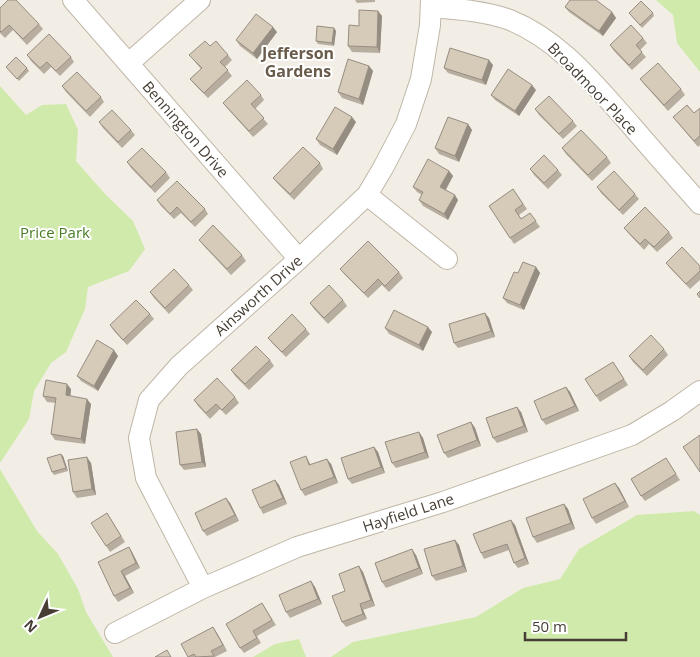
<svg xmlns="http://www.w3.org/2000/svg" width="700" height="657" viewBox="0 0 700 657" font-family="'Open Sans',sans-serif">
  <rect width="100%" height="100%" fill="#f3eee5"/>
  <!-- green -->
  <path fill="#cfeaab" d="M656,0h44v72l-23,-29 -4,-28z
    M0,86l26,29 16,-10 24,-1 12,26 -2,31 30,34 27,26 12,28 -16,22 -41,16 -3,22 -19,43 -15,11 -17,28 -5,28 -29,44z
    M0,469l37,62 21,23 20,35 8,23 27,45h-113z
    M694,511l6,4v142h-369l22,-15 123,-25 47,-29 37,-9 19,-30 58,-34z
    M299,639l7,18h-53l22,-13z"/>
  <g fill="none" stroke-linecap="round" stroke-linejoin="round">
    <defs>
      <path id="minor" d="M73,0l226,259
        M431,7c26,2 55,4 79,13 50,20 85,65 120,104 23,27 47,54 70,80
        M129,63l71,-63
        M367,195l80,64
        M203,588l-57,-110 -7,-40 10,-38 30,-34 120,-107 68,-64 16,-27 23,-44 15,-45 9,-54 1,-25
        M115,633l88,-45 94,-41 146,-45 189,-67 40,-24 28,-20"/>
    </defs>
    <!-- minor casing -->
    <use href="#minor" stroke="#bfb6a7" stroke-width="22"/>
    <!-- minor -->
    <use href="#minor" stroke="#fff" stroke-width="20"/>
  </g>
  <!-- wall -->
  <path fill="#b8ae9f" d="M355,0h20v2l-18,1z
    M565,7l47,5 4,6 -13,18 -34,-24z
    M0,8l39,16 4,5 -16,16 -14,-15 -8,8 -5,-5z
    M378,11l4,5 -2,37 -28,-1 -4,-6 11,-20z
    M629,13h24l1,3 -12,12z
    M334,28l2,3 -2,15 -16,-2 -2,-3z
    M277,32l-20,27 -17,-13 -4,-6z
    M643,38l4,5 -7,7 6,7 -14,13 -18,-19 -4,-6z
    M210,46l18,9 4,5 -7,7 7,9 -24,22 -14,-14 -4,-5 11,-10 -12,-14z
    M27,55l44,2 3,5 -14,14 -9,-9 -7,7 -13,-13z
    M493,65l-7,20 -38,-12 -4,-5z
    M369,66l4,5 -10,34 -21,-7 -4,-6z
    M6,67l21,1 2,3 -10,10z
    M640,79l41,10 4,6 -17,16 -24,-27z
    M62,86l39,11 3,5 -14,15 -24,-25z
    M536,90l-17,26 -24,-16 -4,-5z
    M261,95l3,5 -9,9 13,15 -15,13 -26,-29 -4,-5z
    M700,108v37l-2,2 -25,-30 21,-4z
    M535,109l38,12 4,5 -14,13 -24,-24z
    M99,122l32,8 4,5 -13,13 -19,-20z
    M356,122l-19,33 -17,-10 -4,-6z
    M468,124l4,6 -13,32 -20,-8 -4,-6z
    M562,148l45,9 4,6 -19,18 -26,-27z
    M127,162l39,10 4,6 -15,15 -24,-25z
    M320,163l3,6 -29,31 -17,-17 -4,-5z
    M530,169l28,1 4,5 -14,14 -14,-14z
    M449,171l4,5 -7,14 12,10 -10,20 -25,-14 -4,-6 3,-5 -5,-3 -4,-5z
    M597,187l38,7 4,5 -16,16 -22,-22z
    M513,189l14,20 -8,6 2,4 9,-6 10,14 -26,17 -25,-38z
    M157,200l48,9 3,5 -13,13 -14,-14 -7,6 -13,-13z
    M624,228l45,4 4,6 -16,14 -8,-8 -5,6 -16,-17z
    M199,240l43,15 4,6 -15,14 -28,-30z
    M666,263l34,3v14l-10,9 -20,-21z
    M536,267l4,6 -16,37 -17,-7 -4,-5 15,-25z
    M340,269l59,3 4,6 -14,14 -7,-7 -14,13 -24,-24z
    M189,285l4,5 -24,24 -15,-16 -4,-6z
    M343,300l4,6 -19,18 -14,-15 -4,-6z
    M150,314l4,5 -27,26 -13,-14 -4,-6z
    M489,318l6,19 -37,11 -4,-5z
    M385,328l47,4 -9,19 -34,-17z
    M306,329l4,5 -24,23 -14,-14 -4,-5z
    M664,349l4,6 -21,21 -14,-14 -4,-6z
    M118,356l-20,35 -17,-10 -4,-5z
    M270,360l4,6 -25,24 -14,-14 -4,-6z
    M613,362l15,23 -28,17 -4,-6z
    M566,387l4,5 9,19 -33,14 -4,-5z
    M71,389l-1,7 21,8 -6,40 -30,-4 -4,-6 5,-31 -9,-1 -4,-6z
    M235,397l4,6 -13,12 -6,-6 -10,10 -12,-13 -4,-6z
    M521,412l7,20 -31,11 -4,-5z
    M471,422l4,6 6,18 -33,12 -4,-5z
    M419,432l4,6 6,20 -33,10 -4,-5z
    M201,434l5,33 -22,3 -4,-5z
    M374,447l4,5 7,21 -33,11 -4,-5z
    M63,456l5,15 -14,4 -2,-3z
    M306,456l5,9 20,-1 7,19 -33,13 -4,-6z
    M666,458l14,22 -35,21 -4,-5z
    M91,463l5,32 -19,3 -4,-6z
    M275,480l4,5 8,19 -24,10 -3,-6z
    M615,483l4,5 10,19 -33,17 -4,-6z
    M226,498l4,5 9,18 -32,15 -4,-5z
    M564,504l4,5 7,20 -38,14 -4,-6z
    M111,519l14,23 -15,10 -4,-6z
    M515,525l14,39 -11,4 -4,-5 -5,-13 -25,9 -3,-6z
    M455,540l4,5 8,27 -31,9 -4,-5z
    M129,547l3,5 8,16 -15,8 9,17 -16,9 -4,-6 -16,-34z
    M416,555l7,19 -37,14 -4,-6z
    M363,572l12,34 -12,4 4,9 -21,8 -4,-5 3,-31z
    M315,587l7,17 -32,14 -4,-6z
    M262,603l14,22 -19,11 4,7 -17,10 -4,-5z
    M213,627l14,24 -12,6h-27z"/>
  <!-- shaded-wall -->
  <path fill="#968d82" d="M378,11l4,5 -2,37 -3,-6z
    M612,12l4,6 -13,18 -4,-5z
    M273,27l4,5 -20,27 -4,-6z
    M334,28l2,3 -2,15 -2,-3z
    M489,60l4,5 -7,20 -4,-5z
    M369,66l4,5 -10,34 -4,-6z
    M532,85l4,5 -17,26 -4,-5z
    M352,117l4,5 -19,33 -4,-6z
    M468,124l4,6 -13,32 -4,-6z
    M449,171l4,5 -9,16 -4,-5z
    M455,195l3,5 -10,20 -4,-6z
    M536,267l4,6 -16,37 -4,-5z
    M485,313l4,5 6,19 -4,-6z
    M428,327l4,5 -9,19 -4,-6z
    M114,350l4,6 -20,35 -4,-5z
    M67,384l4,5 -1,12 -4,-6z
    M566,387l4,5 9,19 -4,-5z
    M87,399l4,5 -6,40 -4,-5z
    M517,407l4,5 7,20 -4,-6z
    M471,422l4,6 6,18 -4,-6z
    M197,429l4,5 5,33 -4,-5z
    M419,432l4,6 6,20 -4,-6z
    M374,447l4,5 7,21 -4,-6z
    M61,454l2,2 5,15 -2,-3z
    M87,457l4,6 5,32 -4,-6z
    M327,459l4,5 7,19 -4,-6z
    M275,480l4,5 8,19 -4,-6z
    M615,483l4,5 10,19 -4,-6z
    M226,498l4,5 9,18 -4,-6z
    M564,504l4,5 7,20 -4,-6z
    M511,520l4,5 14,39 -4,-6z
    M455,540l4,5 8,27 -4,-6z
    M129,547l3,5 8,16 -4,-5z
    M412,549l4,6 7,19 -4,-6z
    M359,566l4,6 12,34 -4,-6z
    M121,571l4,5 9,17 -4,-5z
    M311,581l4,6 7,17 -4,-5z
    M360,604l3,6 4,9 -4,-5z
    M213,627l4,6 10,18 -4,-6z"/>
  <!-- building -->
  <path fill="#d6cab9" stroke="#968d82" d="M8,0h8l23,24 -16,15 -14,-14 -8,7 -1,-1v-23z
    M570,0h26l16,12 -13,19 -34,-24z
    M641,1l12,12 -13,12 -11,-12z
    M359,10l19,1 -1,36 -29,-1 1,-21 10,1z
    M256,14l17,13 -20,26 -17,-13z
    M631,25l12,13 -7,7 6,7 -13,13 -19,-20z
    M317,26l17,2 -2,15 -16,-2z
    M49,34l22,23 -15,14 -9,-9 -7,6 -13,-13z
    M205,41l5,5 6,-5 12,14 -8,7 8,8 -24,23 -14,-14 12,-11 -13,-13z
    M450,48l39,12 -7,20 -38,-12z
    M16,57l11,11 -10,11 -11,-12z
    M348,59l21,7 -10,33 -21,-7z
    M658,63l23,26 -17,16 -24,-26z
    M508,69l24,16 -17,26 -24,-16z
    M77,72l24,25 -15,14 -24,-25z
    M247,80l14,15 -10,9 13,14 -15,13 -26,-28z
    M549,96l24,25 -14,13 -24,-25z
    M687,105l7,8 6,-5v28l-6,5 -21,-24z
    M335,107l17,10 -19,32 -17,-10z
    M112,110l19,20 -13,12 -19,-20z
    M448,117l20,7 -13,32 -20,-8z
    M581,130l26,27 -19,18 -26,-27z
    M303,147l17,16 -30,31 -17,-16z
    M142,148l24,24 -15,15 -24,-25z
    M544,155l14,15 -14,13 -14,-14z
    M428,159l21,12 -9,16 15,8 -11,19 -25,-14 4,-8 -10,-5z
    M614,171l21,23 -16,16 -22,-23z
    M177,181l28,28 -14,13 -14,-15 -7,7 -13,-14z
    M513,189l10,15 -8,6 6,9 9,-6 6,8 -26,17 -21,-32z
    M645,207l24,25 -15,15 -9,-8 -5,5 -16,-16z
    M213,225l29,30 -15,14 -28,-29z
    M368,241l31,31 -14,14 -7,-7 -14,14 -24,-24z
    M682,247l18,19v5l-14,13 -20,-21z
    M523,262l13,5 -16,38 -17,-7 11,-26 4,1z
    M174,269l15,16 -24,23 -15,-16z
    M329,285l14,15 -19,18 -14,-15z
    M700,291v7l-3,-4z
    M136,300l14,14 -27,26 -13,-15z
    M394,310l34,17 -9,18 -34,-17z
    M485,313l6,18 -37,12 -5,-19z
    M292,314l14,15 -24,23 -14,-14z
    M651,335l13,14 -21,21 -14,-14z
    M97,340l17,10 -20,36 -17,-10z
    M256,346l14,14 -25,24 -14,-14z
    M613,362l11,17 -28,17 -11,-17z
    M217,378l18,19 -13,13 -6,-6 -10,9 -12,-13z
    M46,380l21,4 -1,11 21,4 -6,40 -30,-5 5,-36 -13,-2z
    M566,387l9,19 -33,14 -8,-19z
    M517,407l7,19 -31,12 -7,-20z
    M471,422l6,18 -33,13 -7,-18z
    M197,429l5,33 -22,3 -4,-33z
    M419,432l6,20 -33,11 -7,-21z
    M700,435v37l-17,-25z
    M374,447l7,20 -33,12 -7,-21z
    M61,454l5,14 -14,4 -5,-14z
    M306,456l3,9 18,-6 7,18 -33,13 -11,-28z
    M87,457l5,32 -19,3 -5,-32z
    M666,458l10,16 -35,22 -10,-17z
    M275,480l8,18 -23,10 -8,-18z
    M615,483l10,18 -33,17 -9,-19z
    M226,498l9,17 -32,16 -8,-18z
    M564,504l7,19 -38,14 -7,-19z
    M107,513l14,23 -15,10 -15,-23z
    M511,520l14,38 -11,5 -7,-19 -26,9 -8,-19z
    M455,540l8,26 -31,10 -8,-27z
    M129,547l7,16 -15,8 9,17 -16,8 -16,-34z
    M412,549l7,19 -37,14 -7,-19z
    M359,566l12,34 -11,4 3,10 -21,8 -10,-26 13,-5 -6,-17z
    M311,581l7,18 -32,13 -7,-17z
    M262,603l10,17 -19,11 4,7 -17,10 -14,-24z
    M213,627l10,18 -12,6 3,5 -18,1 -2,-3 -6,3 -7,-13z
    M167,650l4,7h-16z"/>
  <g text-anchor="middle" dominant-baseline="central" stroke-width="4" stroke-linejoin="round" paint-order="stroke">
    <!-- street labels -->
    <g font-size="15" fill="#463e34" stroke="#fff">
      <text transform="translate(593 88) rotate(46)">Broadmoor Place</text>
      <text transform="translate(186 129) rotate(49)">Bennington Drive</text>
      <text transform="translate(258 295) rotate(-42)">Ainsworth Drive</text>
      <text transform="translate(408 512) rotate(-18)">Hayfield Lane</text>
    </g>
    <!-- park labels -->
    <g font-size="15" fill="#477b24" stroke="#fff">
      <text x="55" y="232">Price Park</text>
    </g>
    <!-- neighbourhood labels -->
    <g font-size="16" font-weight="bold" fill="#695c4b" stroke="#fff">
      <text x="298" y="53">Jefferson<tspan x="298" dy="18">Gardens</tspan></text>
    </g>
  </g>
  <!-- north arrow -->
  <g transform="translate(40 617) rotate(226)" stroke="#ffffff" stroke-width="4" paint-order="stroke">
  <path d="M0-4L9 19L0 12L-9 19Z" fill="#463e34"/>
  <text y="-8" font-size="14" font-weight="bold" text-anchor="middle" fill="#463e34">N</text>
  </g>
  <!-- scale -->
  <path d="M525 632v8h101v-8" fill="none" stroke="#463e34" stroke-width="2.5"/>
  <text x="532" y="632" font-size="15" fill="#463e34" stroke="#ffffff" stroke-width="4" paint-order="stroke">50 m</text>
</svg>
